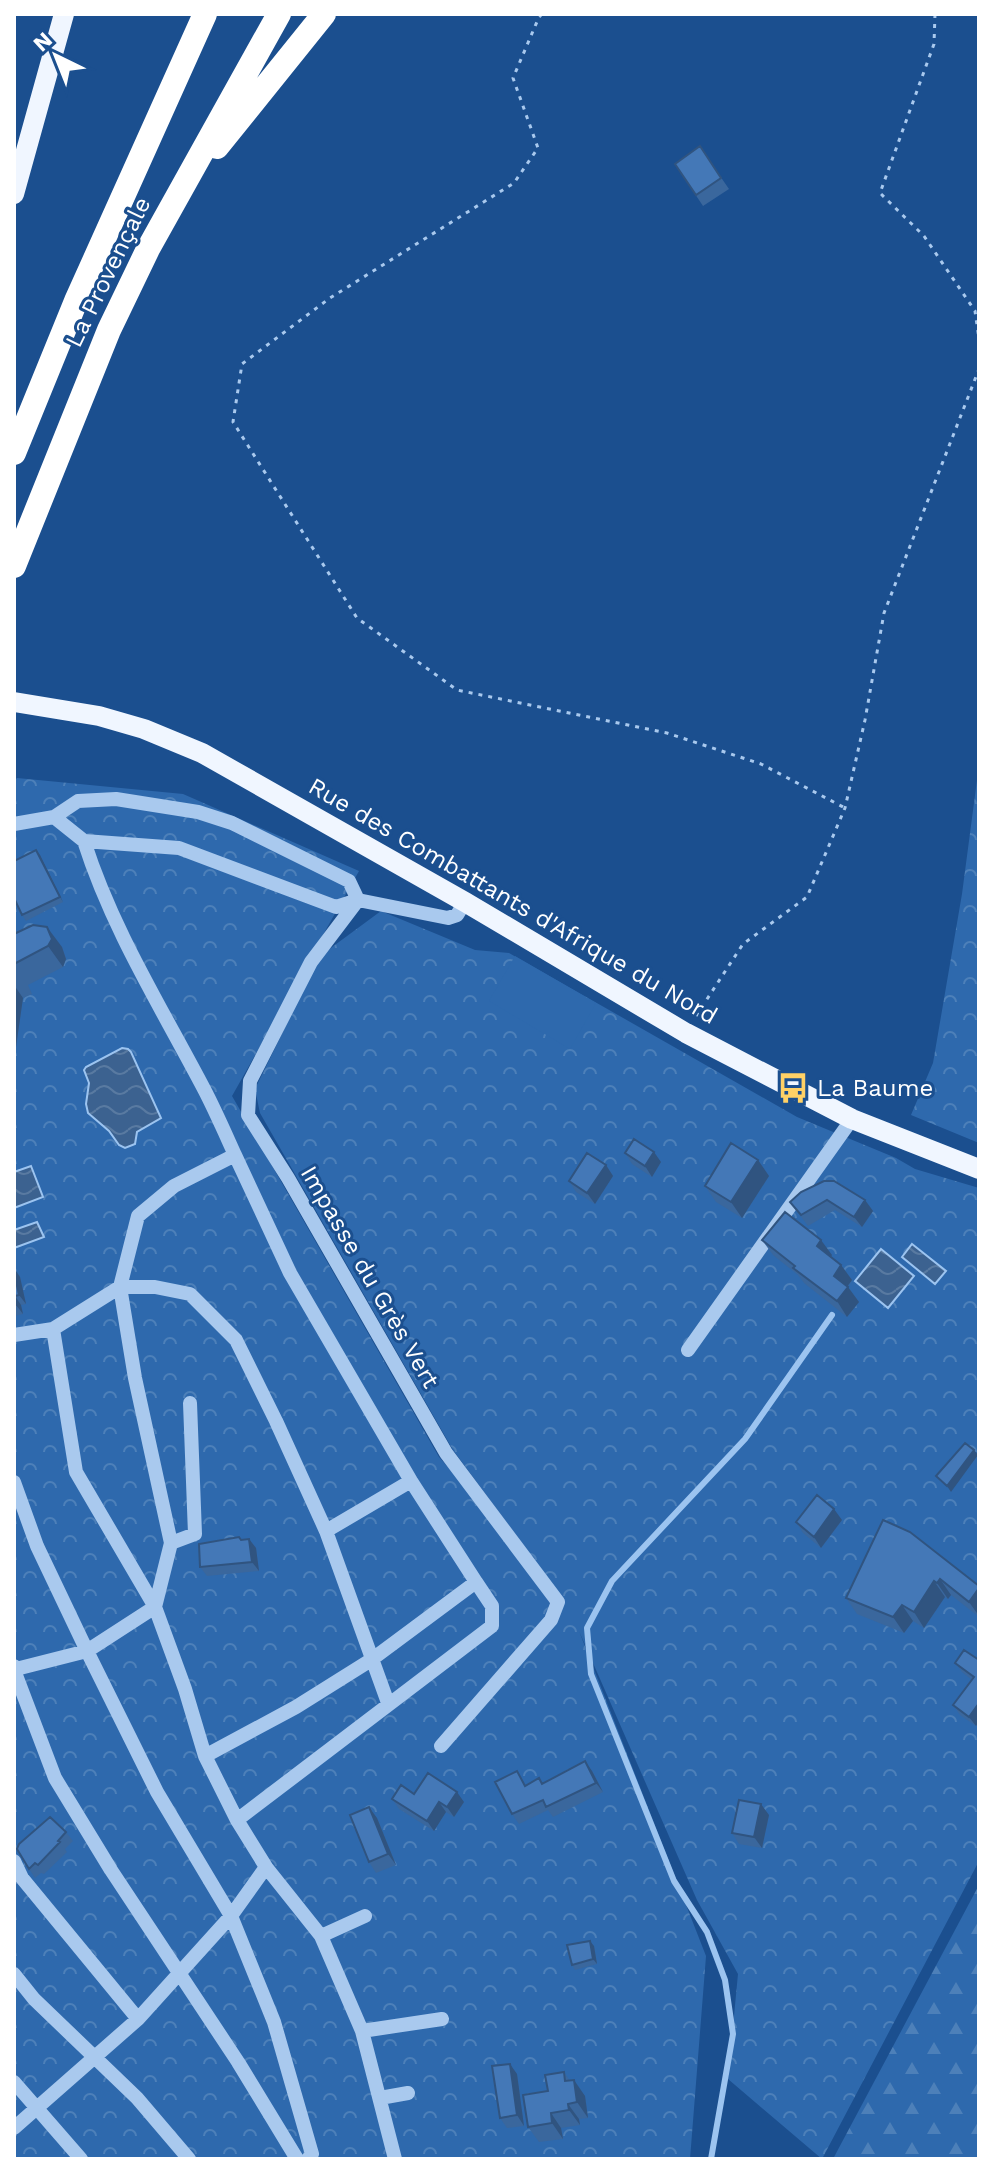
<svg xmlns="http://www.w3.org/2000/svg" width="993" height="2173" viewBox="0 0 993 2173" font-family="'Work Sans',sans-serif">
  <defs>
    <pattern id="forest-firs" width="22" height="20" patternUnits="userSpaceOnUse" patternTransform="scale(2)"><rect width="22" height="20" fill="#2e69ad"/><path d="M5 1l3.5 6h-7zM16 11l3.5 6h-7z" fill="#4d80b9"/></pattern>
    <pattern id="park-crowns" width="20" height="18" patternUnits="userSpaceOnUse" patternTransform="scale(2)"><rect width="20" height="18" fill="#2e69ad"/><path d="M2 6a3 3 0 1 1 6 0M12 15a3 3 0 1 1 6 0" fill="none" stroke="#4d80b9"/></pattern>
    <pattern id="water-waves" width="16" height="10" patternUnits="userSpaceOnUse" patternTransform="scale(2)"><rect width="16" height="10" fill="#3c6290"/><path d="M0 5q4-4 8 0t8 0" fill="none" stroke="#597aa1"/></pattern>
  </defs>
  <rect width="100%" height="100%" fill="#1b4f8f"/>
  <!-- forest -->
  <path fill="url(#forest-firs)" d="M979,1885v274h-146z"/>
  <!-- park -->
  <path fill="url(#park-crowns)" d="M979,765v378l-68,-28 22,-52 29,-169z
    M17,778l166,16 176,77 -127,225 207,361 117,132 -103,-139 -193,-337 -5,-24 65,-133 61,-45 94,39 34,3 288,164 99,41 19,11 64,19v673l-157,298 -94,-80 10,-105 -41,-74 -118,-269 127,325 -16,203h-676v-1378z"/>
  <!-- pitch -->
  <path fill="#2e69ad" d="M515,956l81,47 -26,46 -81,-48z"/>
  <!-- water -->
  <path fill="url(#water-waves)" stroke="#9cc4f0" stroke-width="2" d="M122,1048l6,1 3,3 30,66 -24,14 -2,12 -10,4 -6,-3 -10,-14 -21,-18 -2,-9 3,-21 -5,-13 2,-3z
    M31,1166l12,31 -29,11v-36z
    M37,1222l7,15 -30,11v-18z
    M912,1244l34,27 -11,13 -33,-27z
    M881,1249l33,27 -26,32 -33,-27z"/>
  <g fill="none" stroke-linecap="round" stroke-linejoin="round">
    <!-- stream -->
    <path stroke="#9cc4f0" stroke-width="6" d="M711,2159l22,-125 -8,-54 -18,-48 -33,-51 -83,-207 -4,-46 25,-47 133,-142 87,-124"/>
    <!-- path -->
    <path stroke="#a9c9ee" stroke-width="3" stroke-dasharray="4 6" stroke-linecap="butt" d="M542,14l-3,3 -26,61 25,70 -24,35 -184,115 -88,66 -9,58 124,196 100,72 210,43 94,31 84,44
      M935,14l-1,30 -54,149 44,43 51,75 4,28
      M696,1016l47,-72 64,-47 38,-89 20,-88 19,-107 95,-244"/>
    <!-- minor -->
    <path stroke="#a9c9ee" stroke-width="14" d="M54,817l30,24 95,7 157,59 22,-7 90,18 9,-3 8,-13
      M14,824l40,-7 24,-16 38,-2 82,13 34,11 117,58 9,19
      M358,900l-47,62 -61,119 -2,34 40,63 158,275 112,149 -7,18 -110,126
      M235,1155l55,118 121,208 65,101
      M14,1335l39,-6 67,-42h35l35,7 46,46 40,81 50,110 62,172
      M688,1350l164,-231
      M14,1482l23,64 50,105 70,141 74,124 43,106 38,132 -4,5
      M326,1531l85,-50
      M171,1543l24,-9 -5,-131
      M14,1666l2,3 71,-18 68,-44 -79,-135 -23,-143
      M14,1670l41,108 56,92 127,192 59,97
      M205,1756l91,-49 75,-47 105,-78 16,24v20l-255,194
      M14,1861l8,17 116,141
      M266,1867l55,69 41,95 33,128
      M321,1936l44,-20
      M14,1974l20,25 103,99 52,61
      M362,2031l80,-12
      M14,2082l67,77
      M380,2098l28,-5
      M14,2128l124,-109 93,-103 35,-49 -29,-47 -32,-64 -20,-67 -30,-82 16,-64 -36,-165 -15,-91 18,-71 36,-30 61,-31c-10,-22 -20,-45 -31,-66 -43,-82 -92,-160 -120,-248"/>
    <!-- major -->
    <path stroke="#f0f6ff" stroke-width="20" d="M14,194l50,-180
      M14,702l85,14 45,13 58,24 263,149 221,131 166,86 127,50"/>
    <!-- highway -->
    <path stroke="#fff" stroke-width="24" d="M217,147l107,-133
      M14,453l62,-152 129,-287
      M14,566l95,-236 39,-81 131,-235"/>
  </g>
  <!-- wall -->
  <path fill="#3a679d" d="M700,147l29,42 -26,17 -28,-42z
    M40,855l23,47 -37,19 -4,-6z
    M14,934l48,13 4,12 -3,8 -35,18 4,9 -9,4 -9,63z
    M625,1153l36,9 -9,15 -20,-13z
    M758,1160l11,16 -27,42 -26,-16 -11,-16z
    M606,1165l7,11 -18,28 -19,-12 -7,-11z
    M801,1192l64,8 8,11 -11,16 -27,-17 -27,16 -18,-24z
    M762,1240l70,15 -1,2 10,8 11,15 -4,7 11,15 -12,15 -43,-34 -6,-8 -25,-20z
    M14,1268l6,9 6,27 -5,1 2,9 -9,2z
    M842,1520l-21,28 -18,-15 -7,-11z
    M883,1520l96,66v31l-28,-22 -3,4 -3,-2 -21,31 -11,-7 -9,12 -47,-19 -11,-16z
    M249,1539l7,9 3,23 -52,5 -7,-9 42,-27z
    M979,1660v62l-3,4 -16,-11 -7,-10 19,-25 -10,-8 -7,-9z
    M592,1771l11,21 -50,25 -5,-7 -29,14 -7,-10 14,-29 17,-1z
    M414,1794l50,8 -10,15 -8,-5 -12,19 -35,-22 -7,-10z
    M769,1815l-7,33 -23,-4 -7,-11z
    M377,1818l19,47 -20,8 -7,-11z
    M66,1832l7,9 -8,8 2,3 -23,22 -3,-1 -6,5 -6,-9z
    M594,1946l3,18 -22,6 -3,-5z
    M564,2072l6,9 15,15 3,22 -9,1 1,6 -19,3 2,11 -24,3 -11,-15 20,-36z
    M517,2074l7,52 -17,2 -7,-10z"/>
  <!-- shaded-wall -->
  <path fill="#305480" d="M36,850l4,5 23,47 -3,-5z
    M47,927l15,20 4,12 -3,8 -15,-21z
    M14,985l9,13 -9,63z
    M654,1152l7,10 -9,15 -7,-11z
    M758,1160l11,16 -27,42 -11,-16z
    M606,1165l7,11 -18,28 -8,-11z
    M865,1200l8,11 -11,16 -8,-10z
    M821,1240l11,15 -4,6 -11,-15z
    M841,1265l11,15 -8,11 -10,-15z
    M14,1268l6,9 6,27 -7,-9z
    M848,1287l11,15 -12,15 -10,-16z
    M15,1296l6,9 2,9 -7,-9z
    M974,1450l4,5 -27,37 -4,-6z
    M834,1509l8,11 -21,28 -7,-11z
    M249,1539l7,9 3,23 -7,-9z
    M940,1579l11,16 -3,4 -11,-16z
    M934,1581l11,16 -21,31 -10,-16z
    M979,1588v28l-10,-14z
    M902,1605l11,16 -9,12 -11,-16z
    M979,1703v19l-3,4 -7,-9z
    M585,1761l7,10 11,21 -7,-9z
    M457,1792l7,10 -10,15 -7,-10z
    M439,1802l7,10 -12,19 -7,-10z
    M761,1804l8,11 -7,33 -8,-11z
    M369,1807l8,11 19,47 -8,-11z
    M590,1941l4,5 3,18 -4,-5z
    M510,2064l7,10 7,52 -7,-11z
    M574,2080l11,16 3,22 -11,-16z
    M568,2104l11,15 1,6 -11,-15z
    M551,2113l10,15 2,11 -11,-16z"/>
  <!-- building -->
  <path fill="#4478b7" stroke="#305480" stroke-width="2" d="M700,146l21,32 -25,17 -21,-31z
    M36,850l24,47 -38,18 -8,-17v-37z
    M33,925l14,2 5,12 -4,7 -34,18v-30z
    M634,1139l20,13 -9,14 -20,-13z
    M731,1143l27,17 -27,42 -26,-16z
    M587,1153l19,12 -19,28 -18,-12z
    M824,1181h10l31,19 -11,17 -27,-17 -26,15 -11,-13 11,-10z
    M785,1212l36,28 -4,6 24,19 -7,11 14,11 -11,14 -44,-33 2,-2 -33,-26z
    M14,1272l5,23 -4,1 1,9 -2,1z
    M965,1443l9,7 -27,36 -11,-10z
    M817,1495l17,14 -20,28 -18,-15z
    M883,1520l27,12 69,54v2l-10,14 -29,-23 -3,4 -3,-2 -20,31 -12,-7 -9,12 -47,-19z
    M239,1537l2,3 8,-1 3,23 -52,5 -1,-23z
    M964,1650l15,10v43l-10,14 -16,-12 21,-28 -19,-14z
    M585,1761l11,22 -50,24 -3,-7 -31,14 -17,-32 22,-11 8,15 14,-8 3,6z
    M428,1773l29,19 -10,15 -8,-5 -12,19 -35,-22 9,-14 13,9z
    M739,1800l22,4 -7,33 -22,-4z
    M369,1807l19,47 -19,8 -19,-47z
    M50,1817l16,15 -8,9 2,1 -22,23 -3,-2 -6,6 -12,-20 2,-5z
    M590,1941l3,18 -21,6 -5,-20z
    M510,2064l7,51 -17,3 -8,-52z
    M564,2072l1,9 9,-1 3,22 -9,2 1,6 -18,3 1,10 -24,4 -5,-32 25,-4 -3,-16z"/>
  <!-- icons -->
  <defs>
    <symbol id="bus-bare" viewBox="-9 -9 18 18"><path d="M-5-6H5V4H4V6H2V4H-2V6H-4V4H-5ZM-3.5-4V0h7V-4ZM-3.5 1.2v1.5H-2V1.2ZM2 1.2v1.5H3.5V1.2Z" fill="#ffd166" stroke="#1b4f8f" stroke-width="2.5" paint-order="stroke"/></symbol>
  </defs>
  <g fill-rule="evenodd">
    <use href="#bus-bare" x="771" y="1066" width="44" height="44"/>
  </g>
  <g text-anchor="middle" dominant-baseline="central" stroke-width="6" stroke-linejoin="round" paint-order="stroke">
    <!-- street labels -->
    <g font-size="24" fill="#fff" stroke="#1b4f8f">
      <text transform="translate(108 272) rotate(-64)">La Provençale</text>
      <text transform="translate(513 901) rotate(30)">Rue des Combattants d'Afrique du Nord</text>
      <text transform="translate(370 1277) rotate(60)">Impasse du Grès Vert</text>
    </g>
    <!-- poi labels -->
    <g font-size="24" fill="#fff" stroke="#1b4f8f" text-anchor="start">
      <text x="817" y="1088">La Baume</text>
    </g>
  </g>
  <!-- border -->
  <rect width="993" height="2173" fill="none" stroke="#ffffff" stroke-width="32"/>
  <!-- north arrow -->
  <g transform="translate(56 56) rotate(317)" stroke="#1b4f8f" stroke-width="6" paint-order="stroke">
  <path d="M0-6L14 30L0 20L-14 30Z" fill="#ffffff"/>
  <text y="-12" font-size="22" font-weight="bold" text-anchor="middle" fill="#ffffff">N</text>
  </g>
</svg>
